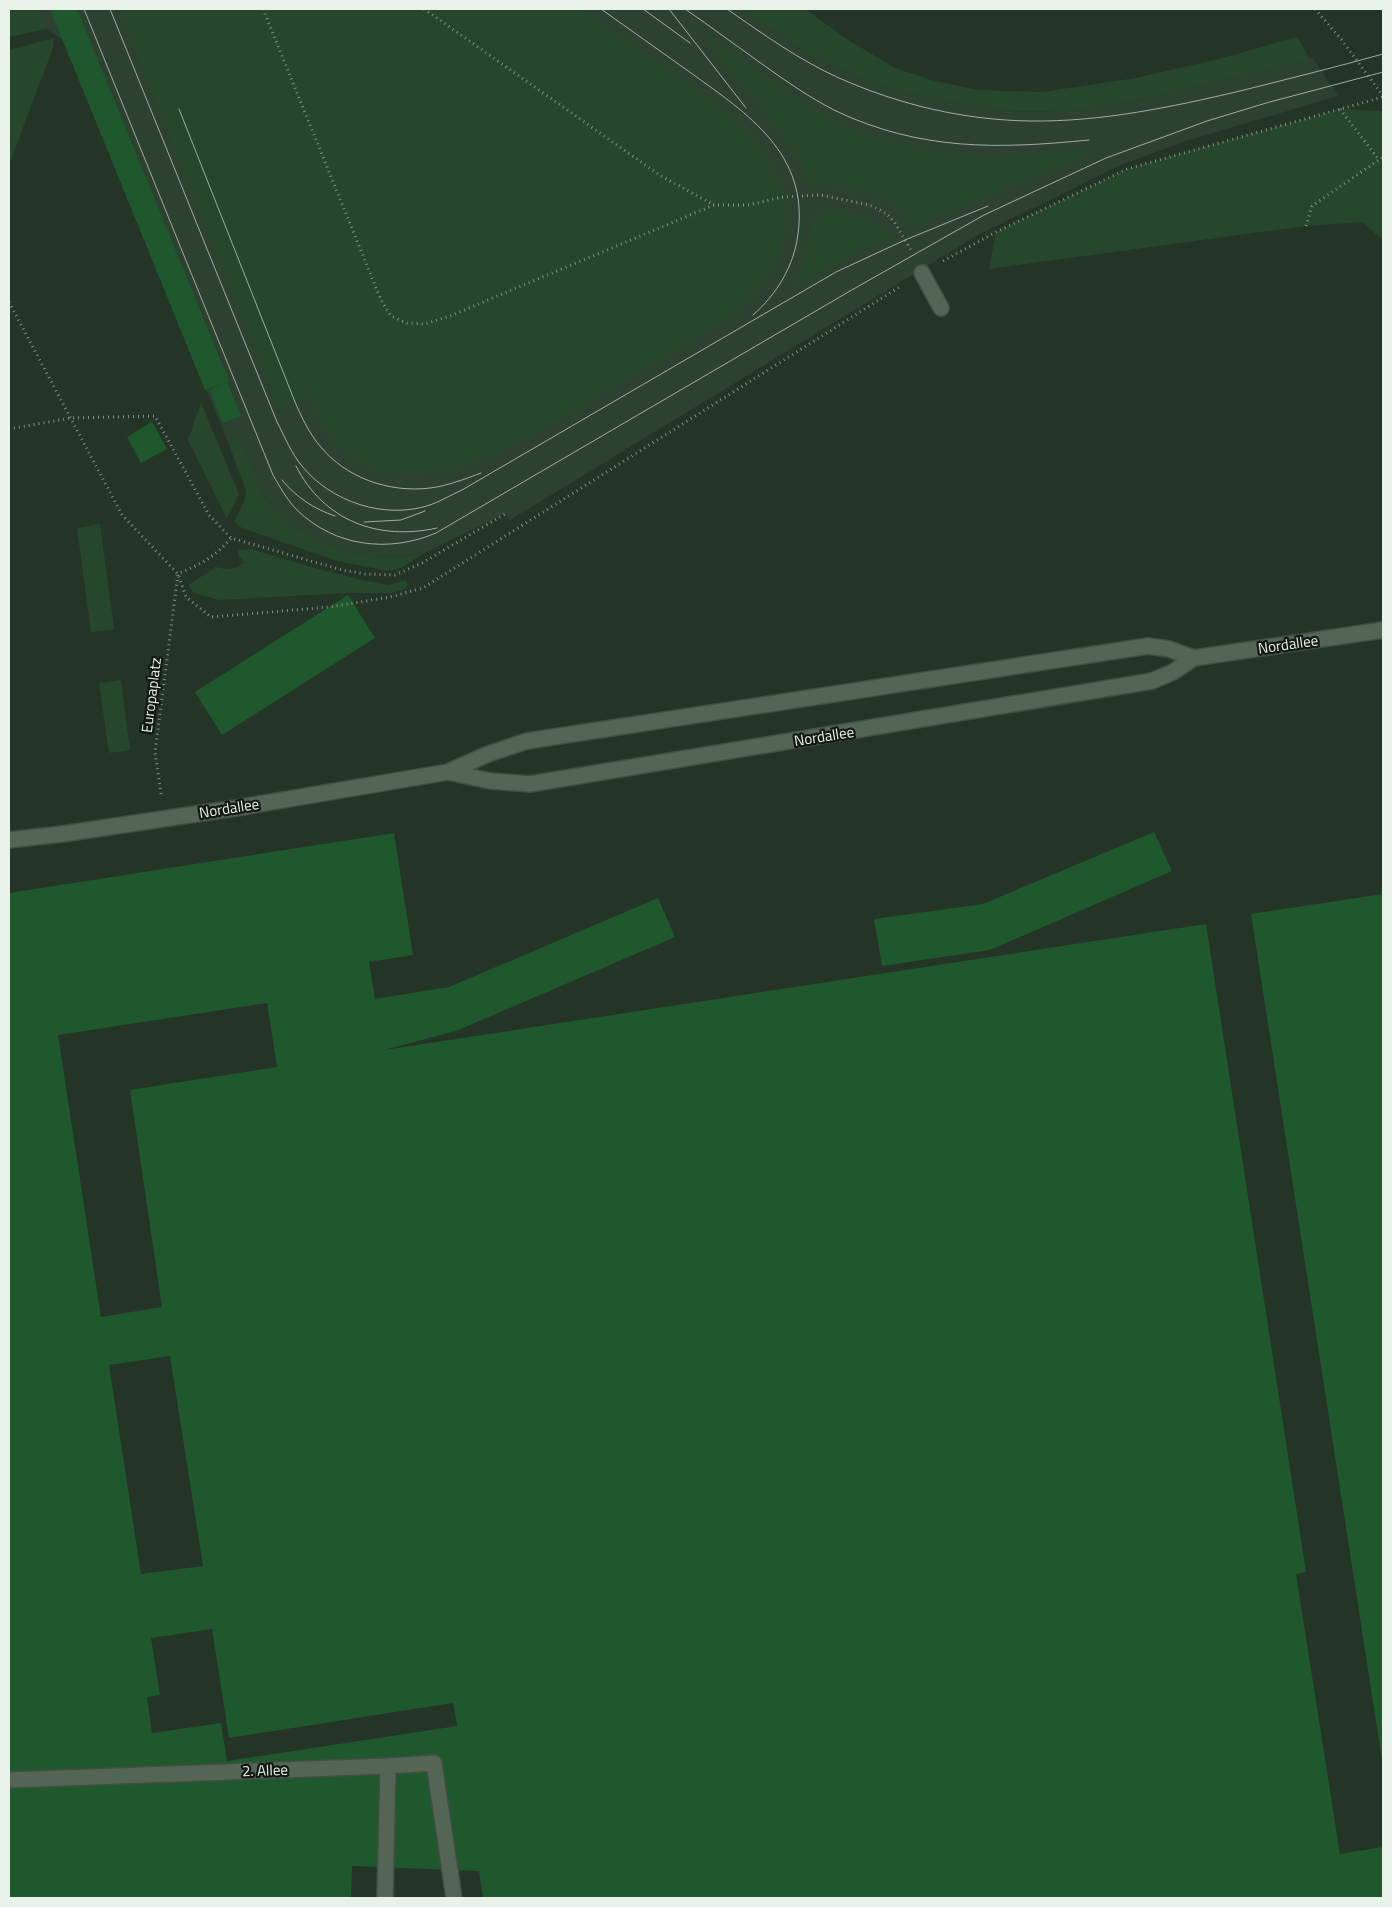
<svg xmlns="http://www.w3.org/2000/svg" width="1392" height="1907" viewBox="0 0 1392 1907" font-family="'Titillium Web',sans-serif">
  <rect width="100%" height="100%" fill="#243426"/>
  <!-- built -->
  <path fill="#2d4131" d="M9,9h733l72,48 49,23 39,12 102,19 67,1 73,-13 169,-41 25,38 -152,45 -65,24 -145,71 -466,284 -6,-6 -81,40 -22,3 -35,-1 -44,-12 -35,-21 -23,-27 -26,-62 -10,8 -166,-403 -16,-10 -37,8z"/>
  <!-- green -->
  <path fill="#26472c" d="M9,9h30l7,20 -37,8z
    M119,9h463l130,92 22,18 18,17 14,18 15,28 5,20 1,19 -2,18 -11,29 -23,31 -34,26c-41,25 -82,49 -124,74 -90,55 -226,139 -285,-3l-29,12z
    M742,9h63l45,32 45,27 36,12 48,10 63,2 94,-14 86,-20 75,-21 13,22 -166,40 -73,13 -67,-1 -102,-19 -39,-12 -49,-23z
    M708,37l74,52 56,35 61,20 33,7 37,5h36l83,-6 2,4 -180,74c-5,-9 -10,-20 -18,-26 -15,-10 -65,-17 -85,-21l-7,-21 -21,-30 -73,-90z
    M54,38l-1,10 -44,117v-21l2,-2 -2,-10v-82z
    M1340,109l43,2v129l-21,-18 -56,4 -317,43 7,-37 131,-63z
    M829,210c24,2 47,9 63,27l-32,13 -63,35 -2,-3 9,-23 8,-37 10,-10z
    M201,403l38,91 -11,23h-2l-38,-77z
    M238,434l26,62 23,27 35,21 44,12 35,1 22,-3 -22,14 -13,3 -51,-10 -95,-33 -8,-6c4,-10 12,-20 12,-31l-18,-49z
    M100,524l14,105 -23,3 -14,-104z
    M251,549l71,21 45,11 21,4 18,-5 2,5 -3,4 -14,4h-44l-128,7 -25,-7 -6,-8 28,-18c11,3 19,4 28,-5l-6,-7 1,-5z
    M121,680l9,70 -21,3 -10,-70z"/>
  <!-- building -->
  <path fill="#1f582d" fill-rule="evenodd" d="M50,9h27l152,372 -24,9z
    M227,382l14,34 -18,7 -14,-33z
    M152,422l15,27 -26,14 -14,-26z
    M348,595l27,43 -153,97 -27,-43z
    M1154,832l18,39 -182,79 -108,16 -8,-47 109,-15z
    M394,833l19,122 -44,7 6,37 74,-12 209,-89 17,39 -219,94 -72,19 822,-126 100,648 -10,2 44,280 43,-7v51h-900l-4,-27 -127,-5 -1,32h-342v-1005zM267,1003l10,64 -147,23 32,217 -61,10 -43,-282zM170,1356l33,210 -62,8 -32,-209zM212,1629l17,109 224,-35 4,23 -230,35 -6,-38 -69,10 -5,-36 13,-2 -9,-57z
    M1383,894v866h-1l-131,-846z"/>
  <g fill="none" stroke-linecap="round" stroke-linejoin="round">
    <defs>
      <path id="lane" d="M922,273l19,35
        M9,840l53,-6
        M388,1766l46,-3 20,135
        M9,1780l379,-14 -3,132"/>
      <path id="street" d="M448,772l42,9 40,3 622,-103 21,-9 21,-14 189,-28
        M62,834l174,-26 212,-36 40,-18 39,-13 621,-95 21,3 25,9"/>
    </defs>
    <!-- lane casing -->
    <use href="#lane" stroke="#414f43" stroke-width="18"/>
    <!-- street casing -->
    <use href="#street" stroke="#414f43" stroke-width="18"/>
    <!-- path -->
    <path stroke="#849186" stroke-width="3" stroke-dasharray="1 4" stroke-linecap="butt" d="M263,9l118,291 10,16 16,7 18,1 25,-8 264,-111h35l33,-8 38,-2 50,10 17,9 8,9 17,29
      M424,9l237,167 53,29
      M1315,9l26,30 42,57
      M1340,109l39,51
      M1306,226l6,-20 71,-49
      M943,261l53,-29 131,-63 256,-72
      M9,302l113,213 56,59 8,23 25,20 119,-10 60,-10 33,-9 478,-302
      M9,429l62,-11 84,-2 54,99 22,23
      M161,794l-6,-42 23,-178c24,-11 36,-16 53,-36l111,32 23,4 30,1 27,-12 83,-49"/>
    <!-- lane -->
    <use href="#lane" stroke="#546556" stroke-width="15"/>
    <!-- street -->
    <use href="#street" stroke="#546556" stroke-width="15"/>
    <!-- tram -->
    <path stroke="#a0ada2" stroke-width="1" d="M84,9l189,466c7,12 14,25 24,35 38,37 92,43 139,23l414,-242 134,-76 122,-57 101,-37 59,-18 117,-31
      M110,9l167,413c8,15 14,31 25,44 29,36 83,54 128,39 11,-4 21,-10 32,-15l374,-218 69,-32 83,-34
      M601,9c30,21 60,43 90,64 57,41 118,81 107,161 -4,32 -21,60 -45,81
      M643,9l47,34
      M669,9l77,99
      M685,9c26,18 52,37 77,55 24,17 48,34 74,47 85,40 162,38 253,29
      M727,9c36,25 72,51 112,69 61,27 125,42 191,43 71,1 142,-14 210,-30 48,-12 96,-24 143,-37
      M179,109l116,293c7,16 14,31 25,44 26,32 69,47 110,42 17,-2 35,-9 51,-15
      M296,466c28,55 82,75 141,62
      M282,480c14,17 32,29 53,36
      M364,522l37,-2 24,-9"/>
  </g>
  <g text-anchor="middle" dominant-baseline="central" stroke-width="4.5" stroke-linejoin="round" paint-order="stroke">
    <!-- street labels -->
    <g font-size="15" fill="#e8f2e9" stroke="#121913">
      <text transform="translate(1288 644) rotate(-8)">Nordallee</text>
      <text transform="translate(151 695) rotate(-83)">Europaplatz</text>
      <text transform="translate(824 736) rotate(-9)">Nordallee</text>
      <text transform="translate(229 808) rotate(-9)">Nordallee</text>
      <text transform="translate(265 1770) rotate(-2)">2. Allee</text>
    </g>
  </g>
  <!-- border -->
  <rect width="1392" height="1907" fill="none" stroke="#e8f2e9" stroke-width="20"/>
</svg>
